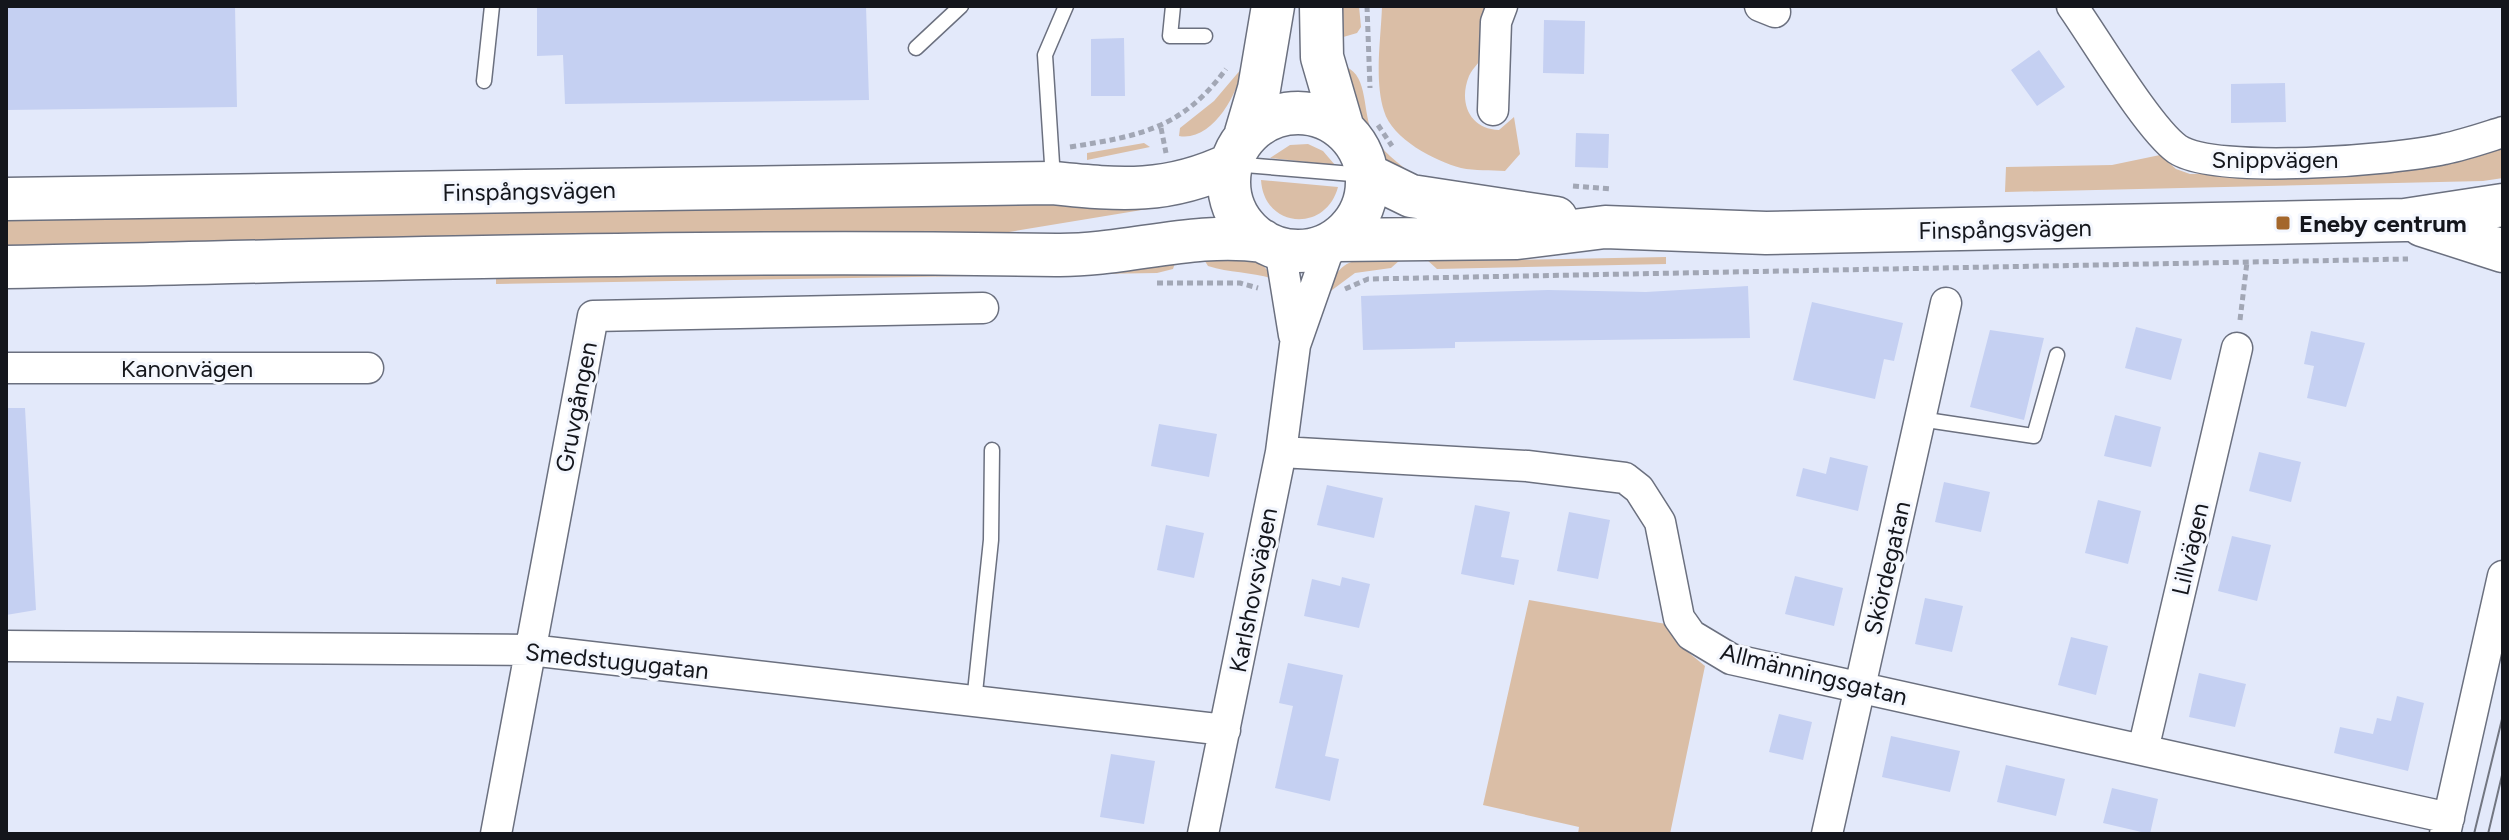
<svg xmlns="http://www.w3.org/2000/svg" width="2509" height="840" viewBox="0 0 2509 840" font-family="Figtree,sans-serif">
  <rect width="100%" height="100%" fill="#e3e9fa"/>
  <!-- green -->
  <path fill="#dabea6" d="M1330,6h29l2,21 -4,6 -24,7z
    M1382,6h109c-2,14 -2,30 -6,44 -2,10 -12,17 -16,26 -11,27 1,53 30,54l15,-13 6,37 -15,17c-14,-1 -30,0 -44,-3 -26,-7 -69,-29 -77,-57 -10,-32 -3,-72 -2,-105z
    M1346,67c23,9 16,47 27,67 9,18 24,28 39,40 -53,-14 -55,-61 -66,-107z
    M1242,68c-4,26 -30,74 -63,68l1,-8 34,-27z
    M1144,143l6,4 -63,13v-7z
    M1308,144l15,7 12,14 -65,-7 20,-13z
    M2503,146v32l-20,3 -478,11 1,-25 106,-2 48,-10 16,14 14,5 207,-3z
    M1261,180l77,7c-12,46 -74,42 -77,-7z
    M1165,198l1,8 -169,28 -991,14v-34z
    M1436,252l19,9 211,-4v7l-229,5 -11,-10z
    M1203,258l56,2 15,19c-22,-7 -44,-6 -66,-13z
    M1176,260l-3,9 -16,4 -661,11v-9z
    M1400,260l-9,8 -36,5 -31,23c21,-45 30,-35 76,-36z
    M1529,600l137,24 17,24 22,18 -35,168h-92l1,-7 -96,-22z"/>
  <!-- building -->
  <path fill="#c5d0f2" d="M6,6h229l2,101 -231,3z
    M537,6h329l3,94 -304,4 -2,-49 -26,1z
    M1544,20l41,1 -1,53 -41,-1z
    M1124,38l1,58h-34v-57z
    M2039,50l26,37 -28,19 -26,-36z
    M2285,83l1,39 -55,1v-39z
    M1576,133l33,1 -1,34 -33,-1z
    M1748,286l2,52 -295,4v6l-92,2 -2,-54 187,-6 98,2z
    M1812,302l91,21 -9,38 -10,-2 -9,40 -82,-19z
    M2136,327l46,12 -11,41 -46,-12z
    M1990,330l54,8 -20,82 -54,-13z
    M2311,331l54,12 -19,64 -39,-9 7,-32 -10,-2z
    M6,408h19l11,202 -30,5z
    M2115,415l46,12 -10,40 -47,-11z
    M1159,424l58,10 -8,43 -58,-11z
    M2259,452l42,10 -10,40 -42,-11z
    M1830,457l38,9 -10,45 -62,-15 7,-28 23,6z
    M1944,482l46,10 -9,40 -46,-10z
    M1327,485l56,13 -9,40 -57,-13z
    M2098,500l43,11 -13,53 -43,-11z
    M1475,505l35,7 -9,45 18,3 -5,25 -53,-11z
    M1569,512l41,8 -12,59 -41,-8z
    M1166,525l38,8 -10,45 -37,-8z
    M2232,536l39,9 -14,56 -39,-10z
    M1795,576l48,12 -9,38 -49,-12z
    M1342,577l28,7 -11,44 -55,-12 8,-37 28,7z
    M1925,598l38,8 -11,46 -37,-8z
    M2071,637l37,9 -12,49 -38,-10z
    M1288,663l55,12 -18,81 14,3 -9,42 -55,-13 18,-82 -14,-3z
    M2199,673l47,11 -11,43 -46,-10z
    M2397,696l27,7 -16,68 -74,-18 6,-26 33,7 4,-16 14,3z
    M1779,714l33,8 -9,38 -34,-8z
    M1891,736l69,15 -10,41 -68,-15z
    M1111,754l44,7 -11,63 -44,-7z
    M2006,765l59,14 -9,37 -59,-14z
    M2112,788l46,11 -8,35 -47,-11z"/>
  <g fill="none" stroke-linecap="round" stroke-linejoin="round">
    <defs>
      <path id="lane" d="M1173,6l-3,30h35
        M916,48l45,-42
        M484,81l8,-75
        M1233,164l131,11
        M1053,179l-8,-124 21,-49
        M1920,419l114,17 23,-81
        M974,702l17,-162 1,-90"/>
      <path id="street" d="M1760,6l15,6
        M2072,6c24,34 76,122 105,143 38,26 219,11 267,0 20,-4 40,-11 59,-17
        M1493,110l3,-88 6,-16
        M1280,249l14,86
        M6,368h362
        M1281,452l246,14 98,12 14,11 21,33 19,96 12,17 40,24 718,159
        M6,646l524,4 695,80
        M2143,750l94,-402
        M496,834l97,-518 390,-8
        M1203,834l78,-382 14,-107 35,-100
        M1827,834l119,-531
        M2445,834l58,-258"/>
      <path id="secondary" d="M1321,6l1,51 21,72
        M1229 182a69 69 0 1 1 138 0a69 69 0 1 1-138 0Z
        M1246,133l13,-44 14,-83
        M1368,175l43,21 145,22
        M6,199l1047,-16c68,7 115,11 178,-19
        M2422,225l81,26
        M1337,240l180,-2 88,-11 161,6 639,-13 98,-15
        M6,267c350,-7 700,-18 1050,-12 70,1 137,-24 207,-14"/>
    </defs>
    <!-- lane casing -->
    <use href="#lane" stroke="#6b707f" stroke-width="17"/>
    <!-- street casing -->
    <use href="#street" stroke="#6b707f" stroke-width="33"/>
    <!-- secondary casing -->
    <use href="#secondary" stroke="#6b707f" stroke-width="45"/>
    <!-- path -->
    <path stroke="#a2a7b5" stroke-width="5" stroke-dasharray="6 4" stroke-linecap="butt" d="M1367,6l3,82
      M1378,125l14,21
      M1161,128l5,25
      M1070,147c69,-11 112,-18 156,-78
      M1573,186l38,3
      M1157,283h83l18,5
      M1345,289l23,-10 1040,-20
      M2240,320l7,-58"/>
    <!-- lane -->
    <use href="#lane" stroke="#fff" stroke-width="14"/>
    <!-- street -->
    <use href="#street" stroke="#fff" stroke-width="30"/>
    <!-- secondary -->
    <use href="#secondary" stroke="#fff" stroke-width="42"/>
    <!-- tram -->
    <path stroke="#727681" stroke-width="2" d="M2474,834l29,-119
      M2488,834l15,-63"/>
  </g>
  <!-- markers -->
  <rect fill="#a4672b" stroke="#f4f7fe" stroke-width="3" x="2275" y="215" width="16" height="16" rx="4"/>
  <g text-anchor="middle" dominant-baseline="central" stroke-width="6" stroke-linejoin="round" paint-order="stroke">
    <!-- street labels -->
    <g font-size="24" fill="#14161c" stroke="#f4f7fe">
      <text x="2275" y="159">Snippvägen</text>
      <text transform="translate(529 191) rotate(-1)">Finspångsvägen</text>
      <text transform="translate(2005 229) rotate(-1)">Finspångsvägen</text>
      <text x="187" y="368">Kanonvägen</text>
      <text transform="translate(576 407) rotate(-79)">Gruvgången</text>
      <text transform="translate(2190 549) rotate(-77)">Lillvägen</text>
      <text transform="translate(1887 568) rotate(-77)">Skördegatan</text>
      <text transform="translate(1253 590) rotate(-79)">Karlshovsvägen</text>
      <text transform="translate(617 661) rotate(6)">Smedstugugatan</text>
      <text transform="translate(1814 674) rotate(14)">Allmänningsgatan</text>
    </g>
    <!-- poi labels -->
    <g font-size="24" font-weight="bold" fill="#14161c" stroke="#f4f7fe" text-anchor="start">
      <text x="2299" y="223">Eneby centrum</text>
    </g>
  </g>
  <!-- border -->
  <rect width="2509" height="840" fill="none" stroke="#14161c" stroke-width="16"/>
</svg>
